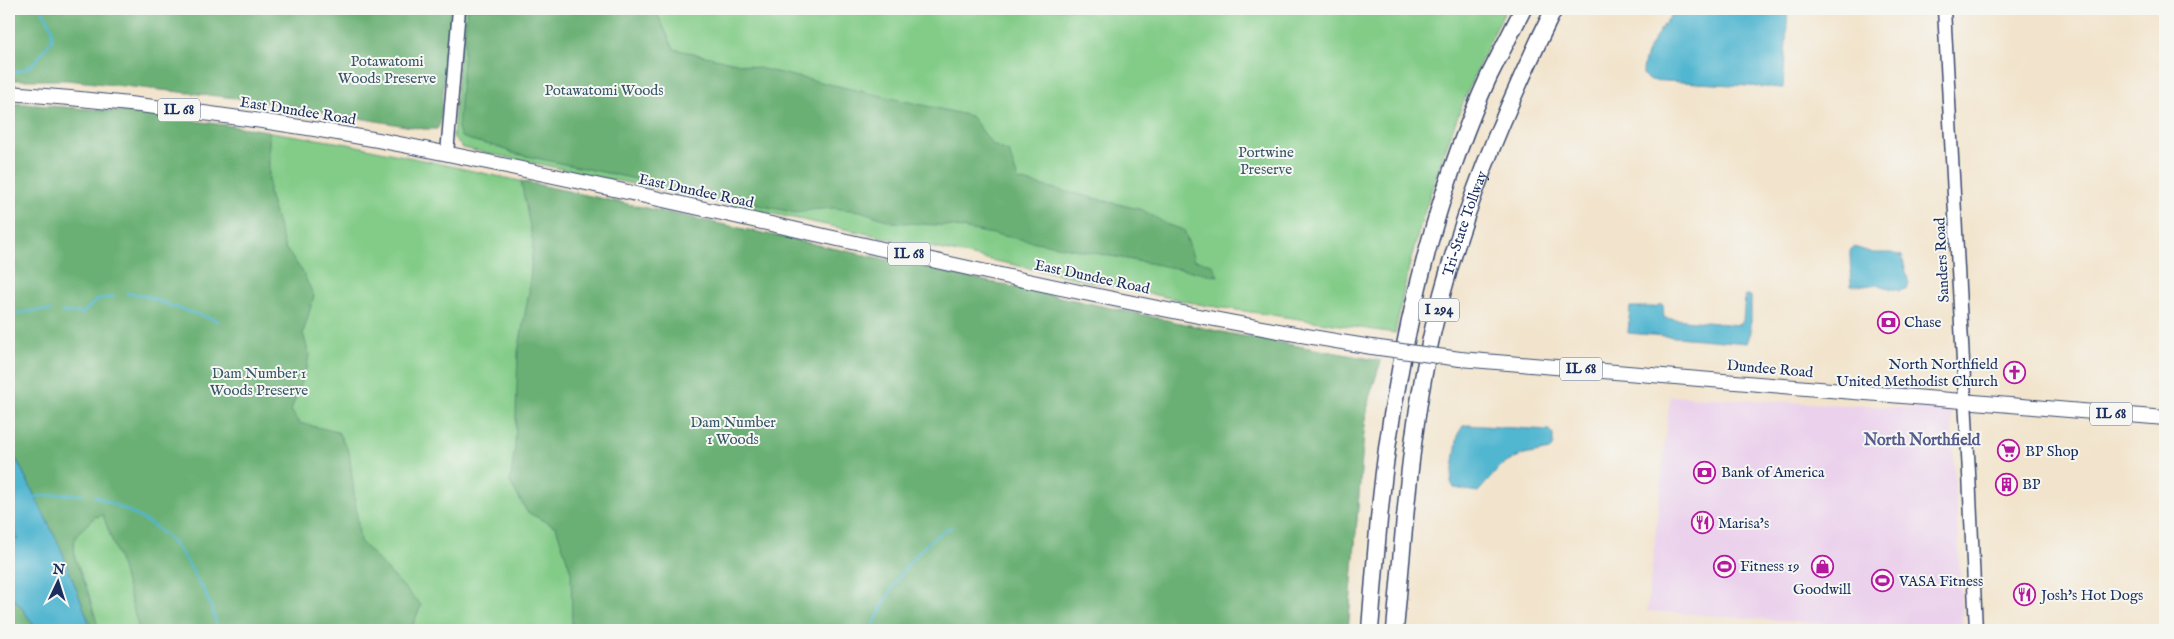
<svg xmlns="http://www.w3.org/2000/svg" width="2174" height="639" viewBox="0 0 2174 639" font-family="'IM FELL English',serif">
  <rect width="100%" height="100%" fill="#f6f6f2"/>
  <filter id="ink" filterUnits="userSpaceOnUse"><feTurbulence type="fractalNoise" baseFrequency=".02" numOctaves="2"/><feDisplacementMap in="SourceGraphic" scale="10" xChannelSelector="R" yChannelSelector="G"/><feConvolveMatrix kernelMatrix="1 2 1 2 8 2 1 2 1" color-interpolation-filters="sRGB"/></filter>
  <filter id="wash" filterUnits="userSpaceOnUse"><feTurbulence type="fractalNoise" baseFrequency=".0096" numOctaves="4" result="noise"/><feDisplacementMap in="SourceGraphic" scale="20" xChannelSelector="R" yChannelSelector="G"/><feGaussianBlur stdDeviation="1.12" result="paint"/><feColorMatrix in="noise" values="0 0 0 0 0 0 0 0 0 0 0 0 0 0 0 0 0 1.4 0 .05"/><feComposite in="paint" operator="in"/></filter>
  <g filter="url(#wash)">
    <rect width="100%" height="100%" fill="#f2e4cc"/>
    <!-- built -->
    <path fill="#ebd1ec" d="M1670,396l281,14 12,220h-51l-265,-19z"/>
    <!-- green -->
    <path fill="#83cc88" stroke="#4f7e73" d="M463,9h1043c-39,76 -69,156 -92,239 -8,28 -13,57 -19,85l-192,-28 -740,-157 -10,-11z
      M9,103c114,7 227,23 339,41l883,190 150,27 -12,37 -5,34 -16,198h-1339z"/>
    <!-- forest -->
    <path fill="#6ab074" stroke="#427069" d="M9,9h442l-11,115 -3,5h-13l-179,-30 -178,-19h-58z
      M467,9h188l19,40 297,67 22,29 16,7 9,28 125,30 25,15 16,5 10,30 18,4 6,12 -268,-50 -57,-4 -33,-11 -27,-3 -23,2 -14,3 -284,-60c-16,-9 -33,-9 -51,-16l-3,-9z
      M9,103l119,9 141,19v63l16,54 17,23 12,25 -11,37 6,22 -2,11 -16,44 8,13 39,9 11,20 11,89 61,64 -10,25h-272l-17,-62 -19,-53 -8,2 -17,16 -4,9 1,16 13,34 11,38h-7l-31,-81 -43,-87 -9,-12z
      M521,181l710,153 150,27 -12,37 -5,34 -16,198h-776l-1,-58 -15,-45 -29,-15 -17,-30 5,-35 3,-95 11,-60 4,-49z
      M9,512l9,29 -9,-6z
      M9,595l10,9 18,26h-28z"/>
    <!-- water -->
    <path fill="#51b6d0" stroke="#367297" d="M1676,9h112l-5,79 -135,-8 -5,-6c0,-25 19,-46 33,-65z
      M1854,247l19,6h18l11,3 7,28 -2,4 -7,3 -21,-6 -28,1 -1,-32v-4z
      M1745,296h6v36l-4,11 -119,-10 2,-26h25l6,-3 2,1 1,13 74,7 5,-4z
      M1467,425l82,5 4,5v10l-3,5 -31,6 -18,10 -23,26 -24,-4 -3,-6 7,-48 5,-8z
      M9,450l9,12 43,87 31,81h-55l-18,-26 -10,-9v-60l9,5 -9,-28z"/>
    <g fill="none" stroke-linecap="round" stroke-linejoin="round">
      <!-- stream -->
      <path stroke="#51b6d0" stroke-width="2.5" d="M9,73l15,-3 10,-7 18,-23v-12l-10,-19
        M127,293l22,4 22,9 48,15
        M62,312l21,1 15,-14 16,-2
        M9,315l30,-5 11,1
        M95,496c48,20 82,37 104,88l3,2 10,23 6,21
        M34,497l28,-3 22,1
        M871,630c19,-40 39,-81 80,-103"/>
    </g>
  </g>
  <g filter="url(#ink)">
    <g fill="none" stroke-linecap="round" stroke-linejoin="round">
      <defs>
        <path id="secondary" d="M1944,9l25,464 7,157
          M447,154l12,-145"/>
        <path id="primary" d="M9,93c124,9 246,25 369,47 332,64 660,153 994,207
          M1460,359l705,59"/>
        <g id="highway">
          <path d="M1370,630c6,-77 11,-155 25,-232 18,-106 49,-224 94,-322 11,-22 23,-45 34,-67"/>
          <path id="s1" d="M1395,630c9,-99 15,-199 37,-296 26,-113 71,-221 122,-325"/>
        </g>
      </defs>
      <!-- secondary casing -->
      <use href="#secondary" stroke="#3b4a6e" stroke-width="15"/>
      <!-- primary casing -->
      <use href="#primary" stroke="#3b4a6e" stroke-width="16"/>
      <!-- highway casing -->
      <use href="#highway" stroke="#3b4a6e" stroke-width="19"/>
      <!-- secondary -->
      <use href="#secondary" stroke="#fff" stroke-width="12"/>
      <!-- primary -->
      <use href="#primary" stroke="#fff" stroke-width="14"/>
      <!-- highway -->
      <use href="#highway" stroke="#fff" stroke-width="16"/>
      <defs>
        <path id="primary-bridge" d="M1372,347l88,12"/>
      </defs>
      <!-- primary-bridge casing -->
      <use href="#primary-bridge" stroke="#3b4a6e" stroke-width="16" stroke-linecap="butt"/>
      <!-- primary-bridge -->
      <use href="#primary-bridge" stroke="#fff" stroke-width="14"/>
    </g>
  </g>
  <!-- icons -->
  <defs>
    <symbol id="bank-ring" viewBox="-11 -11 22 22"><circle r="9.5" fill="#f6f6f2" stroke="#b5179e" stroke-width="1.5"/><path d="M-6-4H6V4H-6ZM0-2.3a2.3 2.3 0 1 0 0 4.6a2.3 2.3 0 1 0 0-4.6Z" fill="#b5179e"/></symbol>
    <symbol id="church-ring" viewBox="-11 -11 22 22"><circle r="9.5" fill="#f6f6f2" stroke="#b5179e" stroke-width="1.5"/><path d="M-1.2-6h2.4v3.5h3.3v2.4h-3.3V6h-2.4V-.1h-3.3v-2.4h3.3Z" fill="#b5179e"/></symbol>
    <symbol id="supermarket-ring" viewBox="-11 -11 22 22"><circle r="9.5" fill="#f6f6f2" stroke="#b5179e" stroke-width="1.5"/><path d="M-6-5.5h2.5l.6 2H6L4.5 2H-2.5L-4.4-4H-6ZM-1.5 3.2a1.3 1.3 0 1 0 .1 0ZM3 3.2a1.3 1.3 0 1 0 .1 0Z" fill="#b5179e"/></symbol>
    <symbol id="building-ring" viewBox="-11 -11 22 22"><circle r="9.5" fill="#f6f6f2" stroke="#b5179e" stroke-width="1.5"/><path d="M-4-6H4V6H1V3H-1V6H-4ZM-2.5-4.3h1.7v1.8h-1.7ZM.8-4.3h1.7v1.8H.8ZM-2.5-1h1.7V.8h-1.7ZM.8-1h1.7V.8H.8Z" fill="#b5179e"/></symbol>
    <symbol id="restaurant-ring" viewBox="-11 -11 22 22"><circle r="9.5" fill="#f6f6f2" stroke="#b5179e" stroke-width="1.5"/><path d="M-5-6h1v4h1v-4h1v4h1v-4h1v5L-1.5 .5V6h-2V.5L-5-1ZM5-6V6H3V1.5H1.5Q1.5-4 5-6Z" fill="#b5179e"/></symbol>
    <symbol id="stadium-ring" viewBox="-11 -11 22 22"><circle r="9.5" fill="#f6f6f2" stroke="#b5179e" stroke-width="1.5"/><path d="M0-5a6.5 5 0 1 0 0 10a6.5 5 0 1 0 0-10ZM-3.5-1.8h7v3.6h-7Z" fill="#b5179e"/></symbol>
    <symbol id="shop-ring" viewBox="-11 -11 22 22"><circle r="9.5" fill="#f6f6f2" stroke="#b5179e" stroke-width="1.5"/><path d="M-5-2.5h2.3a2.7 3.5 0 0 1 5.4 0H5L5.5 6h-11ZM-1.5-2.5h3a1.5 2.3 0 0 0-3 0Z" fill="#b5179e"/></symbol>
  </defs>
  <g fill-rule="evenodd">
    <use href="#bank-ring" x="1876" y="310" width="25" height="25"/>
    <use href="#church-ring" x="2002" y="360" width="25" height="25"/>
    <use href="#supermarket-ring" x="1996" y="438" width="25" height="25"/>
    <use href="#bank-ring" x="1692" y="460" width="25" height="25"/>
    <use href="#building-ring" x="1994" y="472" width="25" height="25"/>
    <use href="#restaurant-ring" x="1690" y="510" width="25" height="25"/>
    <use href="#stadium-ring" x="1712" y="554" width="25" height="25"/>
    <use href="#shop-ring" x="1810" y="554" width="25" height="25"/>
    <use href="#stadium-ring" x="1870" y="568" width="25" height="25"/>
    <use href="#restaurant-ring" x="2012" y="582" width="25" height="25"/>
  </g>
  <g text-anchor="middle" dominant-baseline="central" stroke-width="4" stroke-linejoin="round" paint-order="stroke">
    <!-- shield labels -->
    <g fill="#f6f6f2" stroke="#5d6b8a" stroke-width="1">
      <rect x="158" y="98.5" width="42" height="23" rx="4"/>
      <rect x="888" y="242.5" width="42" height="23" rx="4"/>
      <rect x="1419" y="298.5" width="40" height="23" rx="4"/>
      <rect x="1560" y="357.5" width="42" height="23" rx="4"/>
      <rect x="2090" y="402.5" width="42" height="23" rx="4"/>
    </g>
    <g font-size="14" font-weight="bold" fill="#1b2f5e">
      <text x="179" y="110">IL 68</text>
      <text x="909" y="254">IL 68</text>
      <text x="1439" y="310">I 294</text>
      <text x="1581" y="369">IL 68</text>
      <text x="2111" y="414">IL 68</text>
    </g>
    <!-- park labels -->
    <g font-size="15" fill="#355668" stroke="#f6f6f2">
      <text x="387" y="61">Potawatomi<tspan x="387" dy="17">Woods Preserve</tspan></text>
      <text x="604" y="90">Potawatomi Woods</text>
      <text x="1266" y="152">Portwine<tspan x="1266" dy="17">Preserve</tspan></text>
      <text x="259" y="373">Dam Number 1<tspan x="259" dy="17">Woods Preserve</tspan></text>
      <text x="733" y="422">Dam Number<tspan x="733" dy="17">1 Woods</tspan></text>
    </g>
    <!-- street labels -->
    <g font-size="15" fill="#1b2f5e" stroke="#f6f6f2">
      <text transform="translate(298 111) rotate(9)">East Dundee Road</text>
      <text transform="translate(696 191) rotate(12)">East Dundee Road</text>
      <text stroke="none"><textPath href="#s1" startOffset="414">Tri-State Tollway</textPath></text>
      <text transform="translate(1942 260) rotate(-93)">Sanders Road</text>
      <text transform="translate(1092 277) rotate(12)">East Dundee Road</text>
      <text transform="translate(1770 369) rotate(5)">Dundee Road</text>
    </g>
    <!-- poi labels -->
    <g font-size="15" fill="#1b2f5e" stroke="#f6f6f2" text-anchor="start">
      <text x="1904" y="322">Chase</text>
      <text x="1998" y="364" text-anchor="end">North Northfield<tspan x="1998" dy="17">United Methodist Church</tspan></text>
      <text x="2025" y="451">BP Shop</text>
      <text x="1721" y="472">Bank of America</text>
      <text x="2022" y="484">BP</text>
      <text x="1718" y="523">Marisa's</text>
      <text x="1740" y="566">Fitness 19</text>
      <text x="1899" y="581">VASA Fitness</text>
      <text x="1822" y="589" text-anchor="middle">Goodwill</text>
      <text x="2041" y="595">Josh's Hot Dogs</text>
    </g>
    <!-- neighbourhood labels -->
    <g font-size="16" font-weight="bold" fill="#555b8e" stroke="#f6f6f2">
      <text x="1922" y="441">North Northfield</text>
    </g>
  </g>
  <!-- margin -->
  <rect width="2174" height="639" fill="none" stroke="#f6f6f2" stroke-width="30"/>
  <!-- north arrow -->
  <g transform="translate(58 582) rotate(4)" stroke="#f6f6f2" stroke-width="4" paint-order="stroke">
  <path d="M0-4L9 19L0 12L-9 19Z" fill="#1b2f5e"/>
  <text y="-8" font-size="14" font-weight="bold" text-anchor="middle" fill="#1b2f5e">N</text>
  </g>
</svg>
